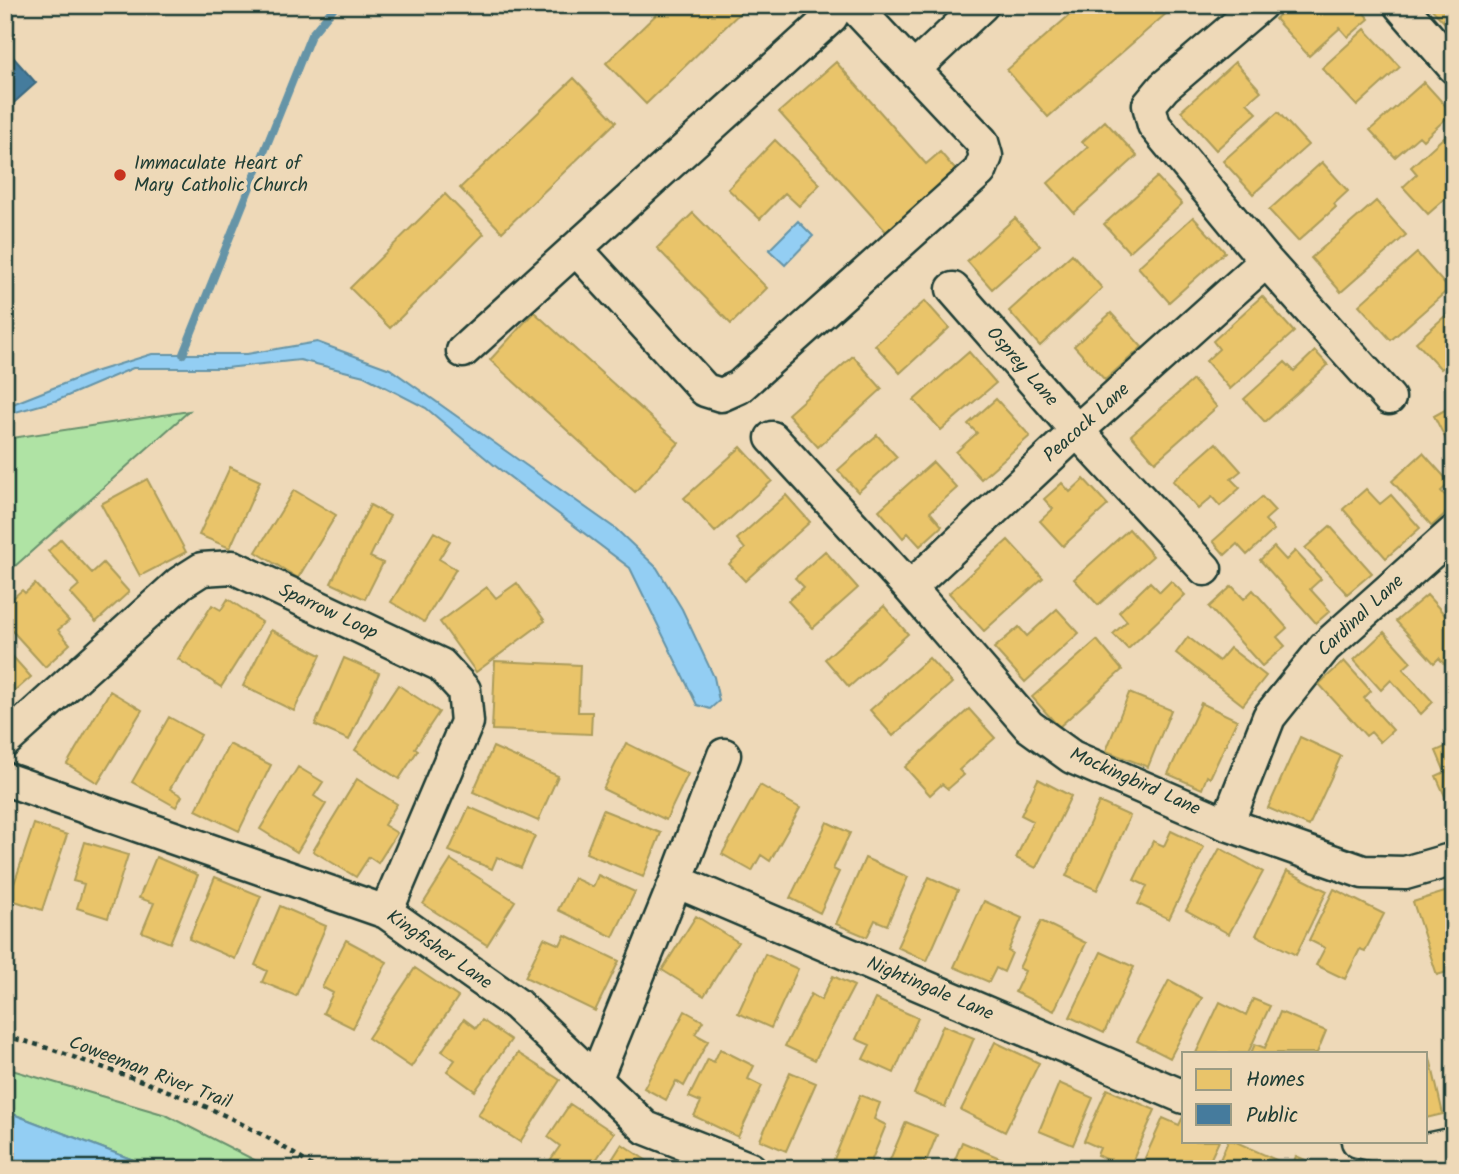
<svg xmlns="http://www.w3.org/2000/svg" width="1459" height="1174" viewBox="0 0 1459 1174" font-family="Kalam,sans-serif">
  <rect width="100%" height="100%" fill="#eed9b8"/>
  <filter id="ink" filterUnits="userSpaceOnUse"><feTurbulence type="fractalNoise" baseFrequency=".0143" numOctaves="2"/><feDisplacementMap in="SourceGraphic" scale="14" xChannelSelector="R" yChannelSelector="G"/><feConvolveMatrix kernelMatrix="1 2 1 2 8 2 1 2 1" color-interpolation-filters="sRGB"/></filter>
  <g filter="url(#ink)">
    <!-- green -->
    <path fill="#afe3a4" stroke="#67906c" stroke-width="2" d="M189,411l-184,164v-136z
      M5,1068l161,47 106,54h-115l-152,-58z"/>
    <!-- water -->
    <path fill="#93cef3" stroke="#6594a7" stroke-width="2" d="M798,221l15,15 -28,29 -16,-15z
      M317,342l73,27 226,160 41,39 25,41 32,68 5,24 -9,8 -13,-4 -67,-137 -136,-103 -68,-57 -62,-32 -64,-16 -74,8h-93l-75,32 -53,15v-8l86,-34 61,-19h95z
      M5,1111l152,58h-152z"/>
    <!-- homes -->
    <path fill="#e9c46a" stroke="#ac9c5a" stroke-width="2" d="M666,5h82l-102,99 -40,-41z
      M1081,5h95l-128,112 -41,-47z
      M1290,5h67l12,14 -21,18 -8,-9 -31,28 -34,-37z
      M1428,5h26v28z
      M1365,29l35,38 -43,39 -35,-38z
      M836,62l90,102 14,-12 19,22 -69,62 -111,-124z
      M1235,62l26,29 -14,12 10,10 -41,37 -35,-39z
      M574,78l42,44 -114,110 -42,-44z
      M1424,82l28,31 -29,27 -4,-4 -24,21 -25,-27z
      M1278,112l30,33 -55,49 -30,-33z
      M1105,121l32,35 -63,57 -26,-30 40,-36 -6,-5z
      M1454,128v63l-26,23 -25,-27 14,-13 -6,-7z
      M775,140l45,44 -21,22 -14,-13 -25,26 -32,-30z
      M1322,162l26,29 -14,13 2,3 -38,34 -29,-31z
      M1157,177l25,27 -53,48 -25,-28z
      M445,194l39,40 -94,94 -40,-40z
      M1376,201l30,34 -65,57 -30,-34z
      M693,213l74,75 -36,36 -74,-76z
      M1193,217l32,35 -56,50 -31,-35z
      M1015,218l25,28 -48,43 -25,-28z
      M1417,253l32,36 -58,51 -32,-35z
      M1072,254l30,34 -62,58 -31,-35z
      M1262,296l32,36 -64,57 -24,-28 13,-12 -6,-8z
      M925,301l24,27 -49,45 -25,-28z
      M1454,308v50l-13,11 -25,-27z
      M534,312l145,131 -44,49 -145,-132z
      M1111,313l31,34 -37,33 -31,-34z
      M1315,351l13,14 -63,57 -21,-23 41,-37 9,9z
      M969,352l27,31 -55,47 -27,-30z
      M853,356l29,33 -64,58 -30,-33z
      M1193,380l24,27 -62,55 -24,-27z
      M996,399l34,37 -49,43 -25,-27 21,-19 -9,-9z
      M1454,405v50l-20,-39z
      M877,435l20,22 -39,35 -20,-22z
      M1216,443l25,28 -10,8 9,9 -20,18 -8,-9 -14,12 -25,-28z
      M741,447l31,34 -57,51 -31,-34z
      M1423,453l27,30 -9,8 13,14 -22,21 -40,-45z
      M933,462l24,26 -27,24 12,14 -22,20 -12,-13 -5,5 -24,-28z
      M230,467l30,14 -30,67 -31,-13z
      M147,479l39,73 -46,24 -39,-72z
      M1084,479l24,26 -45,41 -23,-25 13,-12 -9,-10 18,-16 8,9z
      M1366,489l14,15 11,-9 29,33 -34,30 -43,-49z
      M294,490l42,25 -38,63 -42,-26z
      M786,495l24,27 -65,59 -16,-17 16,-15 -8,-10z
      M1262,497l13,14 -10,9 9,10 -27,25 -10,-11 -12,11 -12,-14z
      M370,505l20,11 -20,41 13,6 -18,36 -34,-16z
      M1330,526l42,47 -25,21 -42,-46z
      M1129,529l24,27 -55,49 -24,-26z
      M434,532l16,9 -11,18 17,10 -32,53 -33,-20z
      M61,539l31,34 11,-10 26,29 -33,30 -26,-29 9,-8 -31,-34z
      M1008,540l35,38 -59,53 -35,-38z
      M1274,547l12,13 9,-9 26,28 -11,10 20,22 -14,12 -56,-63z
      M825,551l33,37 -45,40 -25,-27 16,-14 -9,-9z
      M1171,581l14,14 -57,54 -15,-15 14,-13 -8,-9 31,-30 10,10z
      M517,583l28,38 -69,51 -36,-50 47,-35 9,11z
      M35,584l34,37 -11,9 12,14 -25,23 -40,-44v-18l17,-15 3,3z
      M1232,586l12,13 9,-9 34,38 -10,9 8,9 -23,20 -53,-59z
      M1427,595l27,30v50l-15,-17 -5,5 -38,-42z
      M228,599l34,23 -41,65 -43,-28 34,-54 9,5z
      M884,606l24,28 -59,53 -24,-28z
      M1057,609l22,24 -54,49 -31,-34 25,-21 8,9z
      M271,630l50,25 -27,56 -51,-25z
      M1384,632l27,30 -8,7 30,33 -12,12 -30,-34 -10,10 -27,-30z
      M1188,637l31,24 11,-13 36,28 -23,29 -67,-52z
      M1097,640l25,30 -63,57 -27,-30z
      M5,648l26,29 -26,23z
      M344,658l35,15 -30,67 -34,-15z
      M929,658l23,25 -59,53 -23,-26z
      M495,661l85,4 -2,47h14l-1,22 -99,-4z
      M1344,661l27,30 -7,7 29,32 -13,12 -9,-10 -5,4 -47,-52z
      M398,685l41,27 -24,36 3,2 -19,29 -44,-29z
      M110,691l32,19 -44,73 -31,-19z
      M1129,693l42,17 -23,57 -42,-16z
      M1201,703l36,17 -27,58 -3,-2 -5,13 -34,-15z
      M969,709l26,29 -36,32 5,5 -16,14 -6,-5 -12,11 -25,-28z
      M169,717l32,18 -31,54 12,7 -6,11 -44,-25z
      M1300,737l41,19 -32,70 -41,-18z
      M626,743l62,31 -22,46 -63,-31z
      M1454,743v60l-5,2 -13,-29 9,-4 -9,-21z
      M229,744l42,21 -32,66 -43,-21z
      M493,747l65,29 -20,45 -65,-29z
      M298,767l25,15 -9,14 12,8 -29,48 -37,-23z
      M357,779l40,25 -13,21 13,8 -19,30 -9,-6 -13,20 -43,-26z
      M1038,779l33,17 -35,72 -20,-10 17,-37 -12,-6z
      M760,785l40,23 -30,53 -9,-6 -9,16 -30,-17z
      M1099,802l31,14 -33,74 -31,-14z
      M469,807l66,29 -14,32 -24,-11 -5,12 -43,-18z
      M603,810l58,23 -18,44 -57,-24z
      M827,822l23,11 -17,36 6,3 -19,41 -30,-15z
      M34,824l33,11 -25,75 -33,-11z
      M1171,831l33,16 -35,72 -31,-15 9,-18 -13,-6 19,-39 11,5z
      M85,842l43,13 -20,63 -31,-10 7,-24 -11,-3z
      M1220,848l43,24 -34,62 -43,-24z
      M156,857l42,18 -28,68 -28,-11 12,-29 -15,-5z
      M865,858l43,19 -21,48 -12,-5 -8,17 -31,-13z
      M451,860l64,41 -28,44 -64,-41z
      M1287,871l40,20 -31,64 -40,-20z
      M598,875l37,17 -22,45 -55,-27 16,-32 19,9z
      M215,877l46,19 -26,63 -46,-20z
      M929,877l29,13 -31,71 -30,-14z
      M1334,889l50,25 -19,37 -5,-2 -15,30 -29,-14 9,-17 -16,-8z
      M1454,889v81l-17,5 -24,-73z
      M984,901l38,17 -14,33 4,2 -8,19 -8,-4 -7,14 -35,-15z
      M280,906l46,20 -30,70 -34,-14 5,-11 -12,-6z
      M696,916l42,26 -34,54 -42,-26z
      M1041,921l45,22 -32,68 -39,-19 10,-21 -6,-3z
      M565,935l54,26 -24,50 -70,-34 19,-39 16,7z
      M346,940l41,22 -34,66 -30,-15 10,-20 -11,-6z
      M1101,952l33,15 -30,66 -34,-16z
      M765,954l33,15 -27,59 -33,-15z
      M415,968l43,29 -47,70 -43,-29z
      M833,976l21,10 -39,74 -30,-14 26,-52 10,6z
      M1169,980l33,18 -32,60 -33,-17z
      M875,999l43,19 -24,55 -31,-14 7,-14 -14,-6z
      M1253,999l17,7 -22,47h-52l24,-51 26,13z
      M685,1011l18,10 -8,13 13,7 -24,45 -8,-5 -10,19 -22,-12z
      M1280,1012l46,19 -9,22h-66l4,-9 10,4z
      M464,1019l12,9 6,-8 29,20 -36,51 -28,-20 8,-11 -13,-9z
      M943,1025l31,13 -29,69 -31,-13z
      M995,1042l44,21 -34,69 -44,-22z
      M720,1049l34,17 -6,13 14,7 -24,51 -44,-21 7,-14 -12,-5 19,-38 6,3z
      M518,1053l42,27 -40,62 -42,-27z
      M1430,1058l13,56 -17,4v-59z
      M790,1072l26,11 -30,68 -26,-11z
      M1059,1083l34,15 -20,47 -34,-14z
      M1107,1089l48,21 -26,59 -32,-14 3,-7 -16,-7z
      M860,1095l20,8 -6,16 12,6 -18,44h-38z
      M570,1104l44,29 -24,36h-46l16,-23 -12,-9z
      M1184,1115v26h35l-13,28h-46l-16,-9 19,-42 16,7z
      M906,1122l31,13 -14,34h-37z
      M1228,1141h6l51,23 -2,5h-67z
      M962,1142l45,19 -4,8h-52z
      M622,1144l37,25h-53z
      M1296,1156l30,13h-35z"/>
    <!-- public -->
    <path fill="#457b9d" stroke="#3a687e" stroke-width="2" d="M5,48l31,35 -28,25 -3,-4z"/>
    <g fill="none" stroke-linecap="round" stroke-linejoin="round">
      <!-- stream -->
      <path stroke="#6594a7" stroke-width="8" d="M183,354l128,-319 25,-30"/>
      <defs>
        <path id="minor" d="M1260,5l-96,82 -15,18 5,20 112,136 123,137
          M1400,5l54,62
          M914,69l68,-64
          M576,249l129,141 16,5 18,-8 241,-216 6,-15 -4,-14 -129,-137
          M953,289l124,142 128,138
          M463,351l368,-334 7,-12
          M772,438l138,150 119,138 43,31 155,67 136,48 42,1 49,-14
          M910,588l167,-157 189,-170
          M5,741l175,-158 22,-14 31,-2 208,98 23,25 3,32 -81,190
          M5,779l381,133 130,92 130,124 104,41
          M1227,824l42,-107 56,-70 129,-115
          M676,881l508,216
          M596,1078l80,-197 48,-126
          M1358,1141l54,12 42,-9"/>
      </defs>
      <!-- minor casing -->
      <use href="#minor" stroke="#1f3d34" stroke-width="37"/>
      <!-- path -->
      <path stroke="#1f3d34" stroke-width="4.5" stroke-dasharray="5 5" stroke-linecap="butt" d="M5,1037c30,5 59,17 88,27 77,26 156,56 223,105"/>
      <!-- minor -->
      <use href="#minor" stroke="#eed9b8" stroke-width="32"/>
    </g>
  </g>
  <!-- markers -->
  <circle fill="#c8321e" stroke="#eed9b8" stroke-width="2.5" cx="120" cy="175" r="7"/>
  <g text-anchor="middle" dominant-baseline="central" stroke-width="7" stroke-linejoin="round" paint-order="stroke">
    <!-- poi labels -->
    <g font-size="19" fill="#1f3d34" stroke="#eed9b8" text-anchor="start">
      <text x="134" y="164">Immaculate Heart of<tspan x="134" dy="22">Mary Catholic Church</tspan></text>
    </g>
    <!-- street labels -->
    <g font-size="19" fill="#1f3d34" stroke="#eed9b8">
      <text transform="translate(1022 367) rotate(49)">Osprey Lane</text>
      <text transform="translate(1087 423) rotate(-42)">Peacock Lane</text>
      <text transform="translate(328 612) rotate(25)">Sparrow Loop</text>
      <text transform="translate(1361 616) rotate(-43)">Cardinal Lane</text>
      <text transform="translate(1135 782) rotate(24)">Mockingbird Lane</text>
      <text transform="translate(439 950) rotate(35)">Kingfisher Lane</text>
      <text transform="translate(930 989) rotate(23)">Nightingale Lane</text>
      <text transform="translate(150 1073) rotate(21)">Coweeman River Trail</text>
    </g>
  </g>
  <!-- margin -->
  <rect width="1459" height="1174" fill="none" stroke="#eed9b8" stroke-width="28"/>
  <rect x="14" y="14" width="1431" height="1146" fill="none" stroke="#1f3d34" stroke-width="2.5" filter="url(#ink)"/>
  <!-- legend -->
  <rect x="1182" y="1052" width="245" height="91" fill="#eed9b8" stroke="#9b9b83" stroke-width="2"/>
  <rect x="1196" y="1069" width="35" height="21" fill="#e9c46a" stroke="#9b9b83" stroke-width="2"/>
  <text x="1246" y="1086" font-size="21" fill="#1f3d34">Homes</text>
  <rect x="1196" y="1104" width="35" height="21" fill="#457b9d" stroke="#9b9b83" stroke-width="2"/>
  <text x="1246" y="1122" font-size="21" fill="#1f3d34">Public</text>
</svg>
